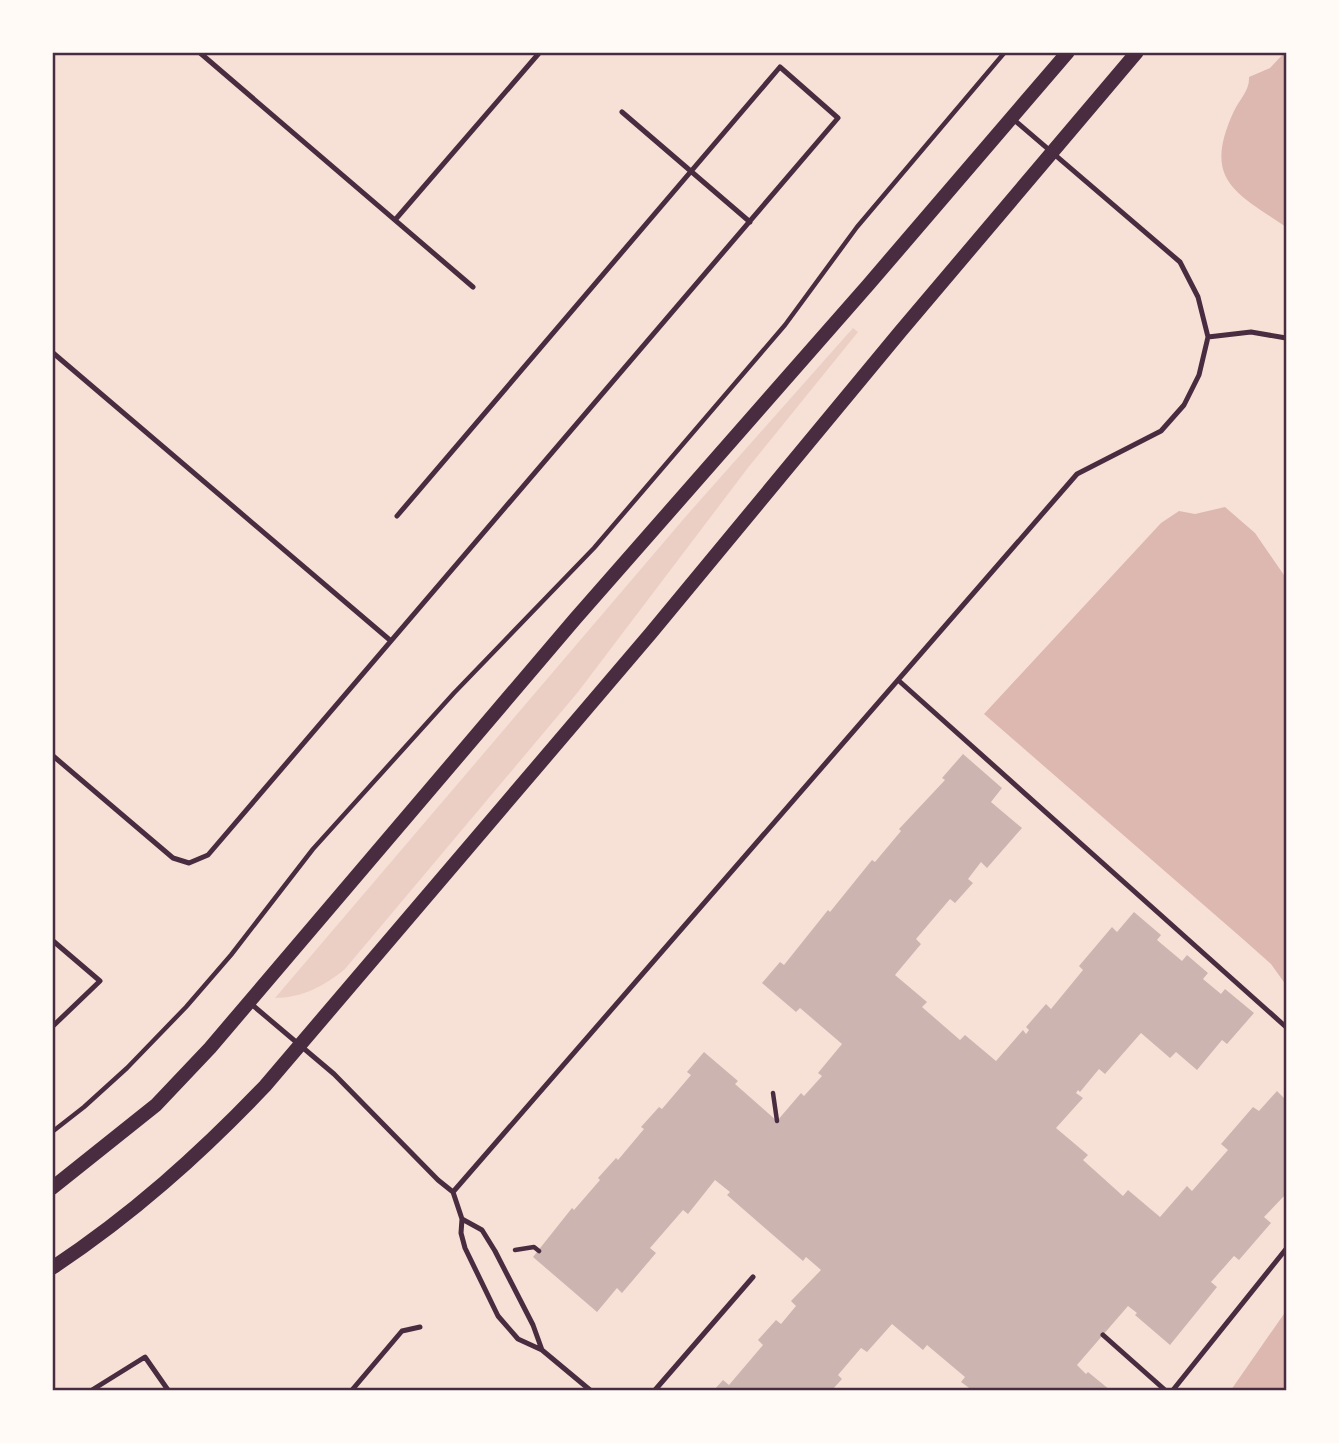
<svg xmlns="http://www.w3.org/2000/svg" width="1339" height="1443" viewBox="0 0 1339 1443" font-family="'Varela Round',sans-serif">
  <rect width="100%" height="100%" fill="#f7e1d7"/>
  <!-- green -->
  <path fill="#ebcfc5" d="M853,328l5,4 -111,137 -169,223 -233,277c-21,17 -43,29 -70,29l412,-483z"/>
  <!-- water -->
  <path fill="#dcb8b0" d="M1284,53h2v174c-51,-35 -84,-47 -52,-116 5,-11 16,-21 15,-34l21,-9z
    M1225,507l30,26 31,45v407l-15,-21 -27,-24 -260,-226 177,-191 18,-12 16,3z
    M1286,1311v79h-55z"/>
  <!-- building -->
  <path fill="#ccb4b1" d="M963,754l39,34 -11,14 31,26 -35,40 -6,-6 -13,17 5,4 -18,20 -5,-4 -34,40 5,5 -26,31 32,27 -5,5 38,33 5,-5 31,26 27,-31 3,4 3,-4 -3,-3 20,-23 5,5 32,-39 -4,-4 33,-39 5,5 17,-20 27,23 -4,5 25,21 5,-6 21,18 -5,6 18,15 4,-5 29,24 -27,31 -5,-4 -25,30 -21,-18 -6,6 -29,-25 -36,41 -6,-5 -19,23 -2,-2 -2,3 7,5 -27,30 32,27 -5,5 40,36 5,-6 32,27 27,-31 5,5 36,-41 -7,-6 32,-37 6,4 18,-20 9,9v94l-22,23 7,6 -32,37 -5,-4 -23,26 6,5 -47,58 -35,-30 2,-2 -9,-7 -51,59 9,9 2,-2 22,18h-138l-11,-8 4,-5 -38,-32 -4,5 -31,-26 -25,28 -6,-4 -23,27 4,4 -10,11h-118l9,-10 6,5 34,-40 -5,-5 18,-20 5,4 15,-18 -5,-5 30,-31 -15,-13 -3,4 -76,-66 3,-3 -15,-12 -27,34 -5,-4 -33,38 6,5 -34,40 -5,-5 -20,24 -64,-55 39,-49 2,2 26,-30 -2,-2 18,-20 2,2 26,-31 -3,-2 18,-20 3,2 29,-34 -4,-3 17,-20 34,29 -3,3 42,37 24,-28 3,3 18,-20 -4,-3 24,-29 -42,-36 -4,4 -34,-29 18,-21 4,3 44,-55 2,2 42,-52 3,2 26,-31 -2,-2 46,-49 -3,-2z"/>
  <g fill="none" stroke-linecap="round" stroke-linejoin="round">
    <!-- path -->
    <path stroke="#4a2c40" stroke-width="4.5" d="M773,1093l4,28
      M52,1132l32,-25 43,-39 59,-61 45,-52 82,-106 141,-156 140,-145 191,-223 72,-98 148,-175
      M515,1250l19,-3 5,4"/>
    <!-- service -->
    <path stroke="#4a2c40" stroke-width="5" d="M199,52l274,235
      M622,112l128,110
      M395,220l145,-168
      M1208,337l43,-5 35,6
      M52,352l339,289
      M898,680l388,347
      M52,755l121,103 16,5 19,-8 630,-737 -58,-51 -383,449
      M52,940l48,41 -48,46
      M250,1003l84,71 104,106 15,12 624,-718 84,-43 23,-26 15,-30 9,-38 -10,-40 -18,-35 -168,-144
      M453,1192l9,27 -1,14 4,15 33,68 20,23 24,11 48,40
      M462,1219l20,11 13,21 38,74 9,25
      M1103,1335l62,55
      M92,1390l53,-33 23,33
      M352,1390l50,-59 18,-4
      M655,1390l98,-113
      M1173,1390l113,-141"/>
    <!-- secondary -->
    <path stroke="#4a2c40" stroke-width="14" d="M52,1188l104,-83 54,-57 365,-429 294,-335 199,-232
      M52,1268c80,-53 147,-113 213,-182l386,-453 249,-301 237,-280"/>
  </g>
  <!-- border -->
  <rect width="1339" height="1443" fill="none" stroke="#fffaf5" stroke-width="108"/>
  <rect x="54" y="54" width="1231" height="1335" fill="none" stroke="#4a2c40" stroke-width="2.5"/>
</svg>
